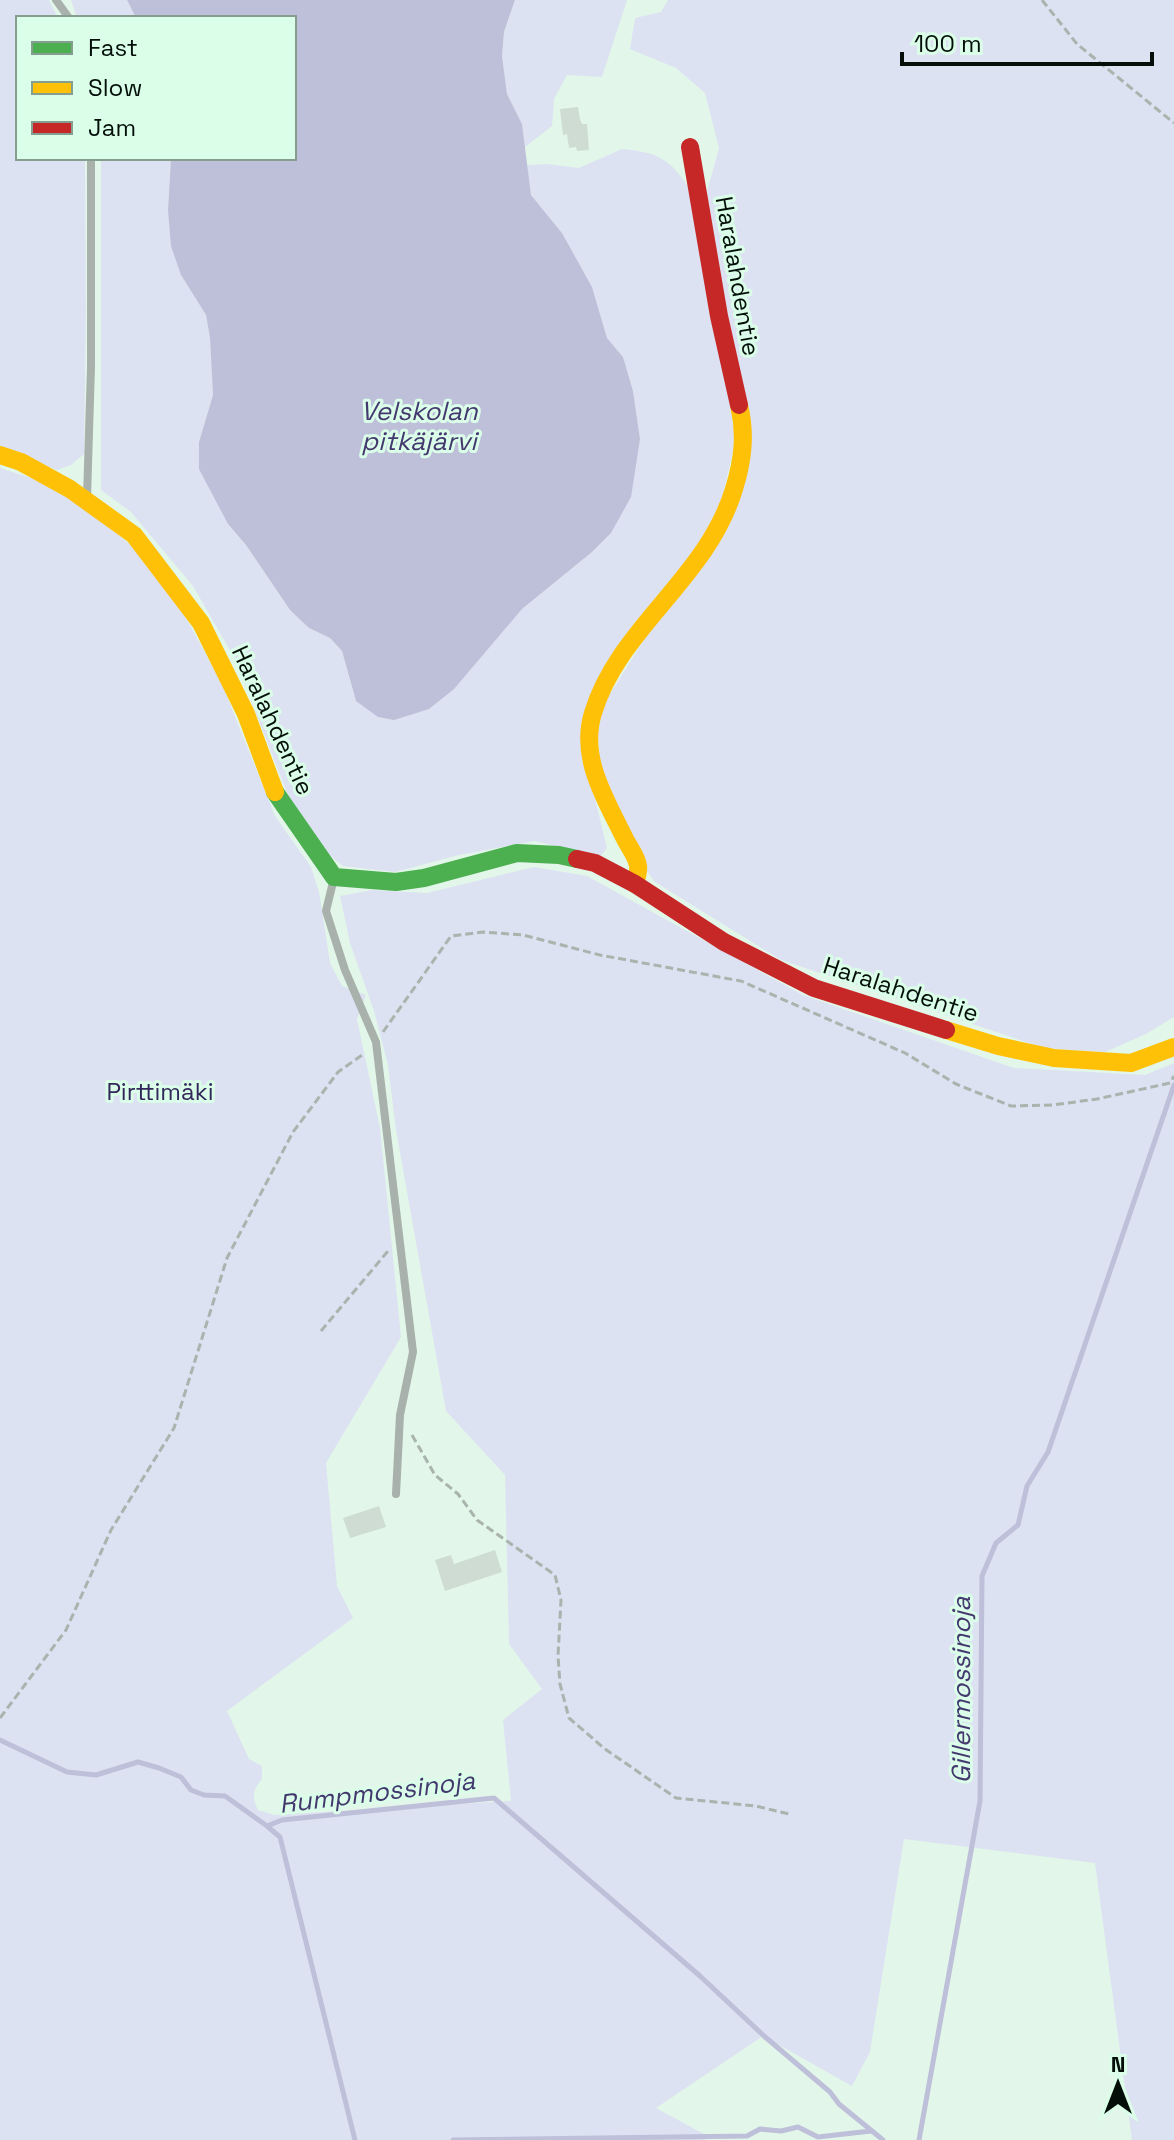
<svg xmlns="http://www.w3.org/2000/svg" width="1174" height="2140" viewBox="0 0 1174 2140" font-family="'Space Grotesk',sans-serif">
  <rect width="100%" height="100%" fill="#e3f6ea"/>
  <!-- green -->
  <path fill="#dce2f1" d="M0,0h49l9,18h-40v140h67l1,152 -2,144 -13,11 -14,5 -57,-23z
    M71,0h56l9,18h-59z
    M515,0h112l-25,77 -35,-2 -13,24 -2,27 -27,21 -3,-23 -15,-30 -5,-38 2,-23z
    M668,0h506v1017l-28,17 -41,18 -61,-4 -263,-88 -126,-78 -12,-16 -43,-91 -3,-60 145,-233 -37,-283 14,-51 -14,-55 -29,-25 -46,-19 5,-31 26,-6z
    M622,149c43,4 50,13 73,48l44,230 -21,88 -131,197 3,66 17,70 -8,10 -64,-17 -76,14 -64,17 -52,-6 -23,-18 -31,-50 -54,-139 -42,-73 -62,-74 -30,-22v-332h70l-3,52 13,65 25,40 4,23 3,57 -14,47 1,27 28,55 18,21 44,65 19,18 21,10 12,13 14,50 139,-63 27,-29 70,-57 19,-19 29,-94 -7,-48 -10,-34 -16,-19 -15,-51 -30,-54 -31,-38 -4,-30 20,-1 32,4z
    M0,468l31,10 51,26 59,50 44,62 37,68 53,132 36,51 8,25 11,71 12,23 24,9 -9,24 23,109 21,209 -75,126 11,123 16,32 -126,93 22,48 13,7v13c-10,12 -10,18 -4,31l16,5 237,-14 -8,-81 39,-31 -33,-45 -4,-169 -59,-64 -50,-281 -8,-65 -14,-54 -24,-68 -10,-47 32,-6 55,3 107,-26 53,9 216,119 211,73 131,7 29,-12v1077h-42l-37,-277 -191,-24 -34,213 -18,34 -89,-50 -107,72 48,26 1,6h-705z"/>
  <!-- water -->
  <path fill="#bebfd9" d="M127,0h388l-11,32 -2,24 5,38 15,30 9,71 31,38 30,54 15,51 16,19 10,34 7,48 -9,58 -20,36 -19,19 -70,57 -68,80 -25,20 -35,11 -16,-3 -22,-16 -14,-50 -12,-13 -21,-10 -19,-18 -44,-65 -18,-21 -29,-55v-27l14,-47 -3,-57 -4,-23 -25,-40 -10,-29 -3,-36 3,-52h123v-140h-158z"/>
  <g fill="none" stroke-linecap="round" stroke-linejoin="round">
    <!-- stream -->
    <path stroke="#bebfd9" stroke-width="5" d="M0,1740l67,32 29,3 42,-13 21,6 22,9 10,13 13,5 21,1 42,30
      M355,2140l-75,-303 -13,-11 15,-6 212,-22 206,178 64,60 66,56 9,12 44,36
      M453,2140l294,-4 13,-7 21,2 17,-4 20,10 53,-6
      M919,2140l61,-339 2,-225 14,-33 22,-18 9,-39 21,-34 126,-367"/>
  </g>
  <!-- building -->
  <path fill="#cedcd3" d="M578,107l2,12 2,5h5l2,26 -12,1 -1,-4 -7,1 -2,-14 -4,1 -3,-26z
    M379,1506l7,21 -36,11 -7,-20z
    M495,1550l7,22 -57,19 -10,-31 16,-5 3,9z"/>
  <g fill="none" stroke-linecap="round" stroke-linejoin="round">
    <!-- path -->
    <path stroke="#a8b4ad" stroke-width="3" stroke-dasharray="8 4" stroke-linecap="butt" d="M1042,0l35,44 97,79
      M383,1032l68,-96 32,-4 40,3 77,20 141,26 164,72 51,31 55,22 42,-1 44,-6 73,-16 4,-7
      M321,1331l67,-80
      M412,1435l23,40 23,19 19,26 78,55 6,25 -3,56 2,28 9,34 36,31 71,49 80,8 33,8
      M0,1718l66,-88 45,-100 63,-102 53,-170 66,-126 45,-60 27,-19"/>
    <!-- lane -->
    <path stroke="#a8b1ab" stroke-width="8" d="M56,0l13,18
      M87,498l4,-131v-209
      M334,878l-8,33 19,59 31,72 37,310 -13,63 -4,79"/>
    <!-- fast -->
    <path stroke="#4caf50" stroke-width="18" d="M275,792l59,85 62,5 28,-4 93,-25 42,2 18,4"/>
    <!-- slow -->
    <path stroke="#ffc107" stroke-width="18" d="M0,455l21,7 49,27 64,46 67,88 45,91 29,78
      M635,884c1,-5 4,-12 3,-18 -1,-9 -9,-19 -13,-27 -19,-39 -46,-81 -32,-126 26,-86 114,-134 141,-224 9,-29 12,-55 5,-84
      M946,1030l52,16 56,12 77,5 43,-16"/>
    <!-- jam -->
    <path stroke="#c62828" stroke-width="18" d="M690,147l29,169 20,89
      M577,859l18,4 40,21 89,58 90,46 132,42"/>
  </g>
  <g text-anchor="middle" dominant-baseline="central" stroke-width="6" stroke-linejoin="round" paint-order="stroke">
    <!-- street labels -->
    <g font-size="24" fill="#040f09" stroke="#dbfee9">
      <text transform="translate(738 276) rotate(80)">Haralahdentie</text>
      <text transform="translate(273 720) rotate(65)">Haralahdentie</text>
      <text transform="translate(901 989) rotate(18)">Haralahdentie</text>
    </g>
    <!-- park labels -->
    <g font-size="24" fill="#32265a" stroke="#dbfee9">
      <text x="160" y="1091">Pirttimäki</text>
    </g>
    <!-- water labels -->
    <g font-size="26" font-style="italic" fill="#44396f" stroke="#dbfee9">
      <text x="419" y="411">Velskolan<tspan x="419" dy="30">pitkäjärvi</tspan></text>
      <text transform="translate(961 1690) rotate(-90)">Gillermossinoja</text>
      <text transform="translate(377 1792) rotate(-7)">Rumpmossinoja</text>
    </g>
  </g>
  <!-- legend -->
  <rect x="16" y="16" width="280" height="144" fill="#dbfee9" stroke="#859e8f" stroke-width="2"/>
  <rect x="32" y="42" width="40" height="12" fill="#4caf50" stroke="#859e8f" stroke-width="2"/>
  <text x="88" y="56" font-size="24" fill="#040f09">Fast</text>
  <rect x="32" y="82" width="40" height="12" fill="#ffc107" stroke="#859e8f" stroke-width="2"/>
  <text x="88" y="96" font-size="24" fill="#040f09">Slow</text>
  <rect x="32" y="122" width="40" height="12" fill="#c62828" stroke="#859e8f" stroke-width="2"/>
  <text x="88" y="136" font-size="24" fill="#040f09">Jam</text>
  <!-- north arrow -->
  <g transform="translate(1118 2084)" stroke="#dbfee9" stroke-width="6" paint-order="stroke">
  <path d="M0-6L14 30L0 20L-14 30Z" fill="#040f09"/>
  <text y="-12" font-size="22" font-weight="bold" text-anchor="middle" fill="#040f09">N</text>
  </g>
  <!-- scale -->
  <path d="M902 52v12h250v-12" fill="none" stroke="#040f09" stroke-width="4"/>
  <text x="914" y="52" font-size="24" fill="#040f09" stroke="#dbfee9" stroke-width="6" paint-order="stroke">100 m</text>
</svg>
